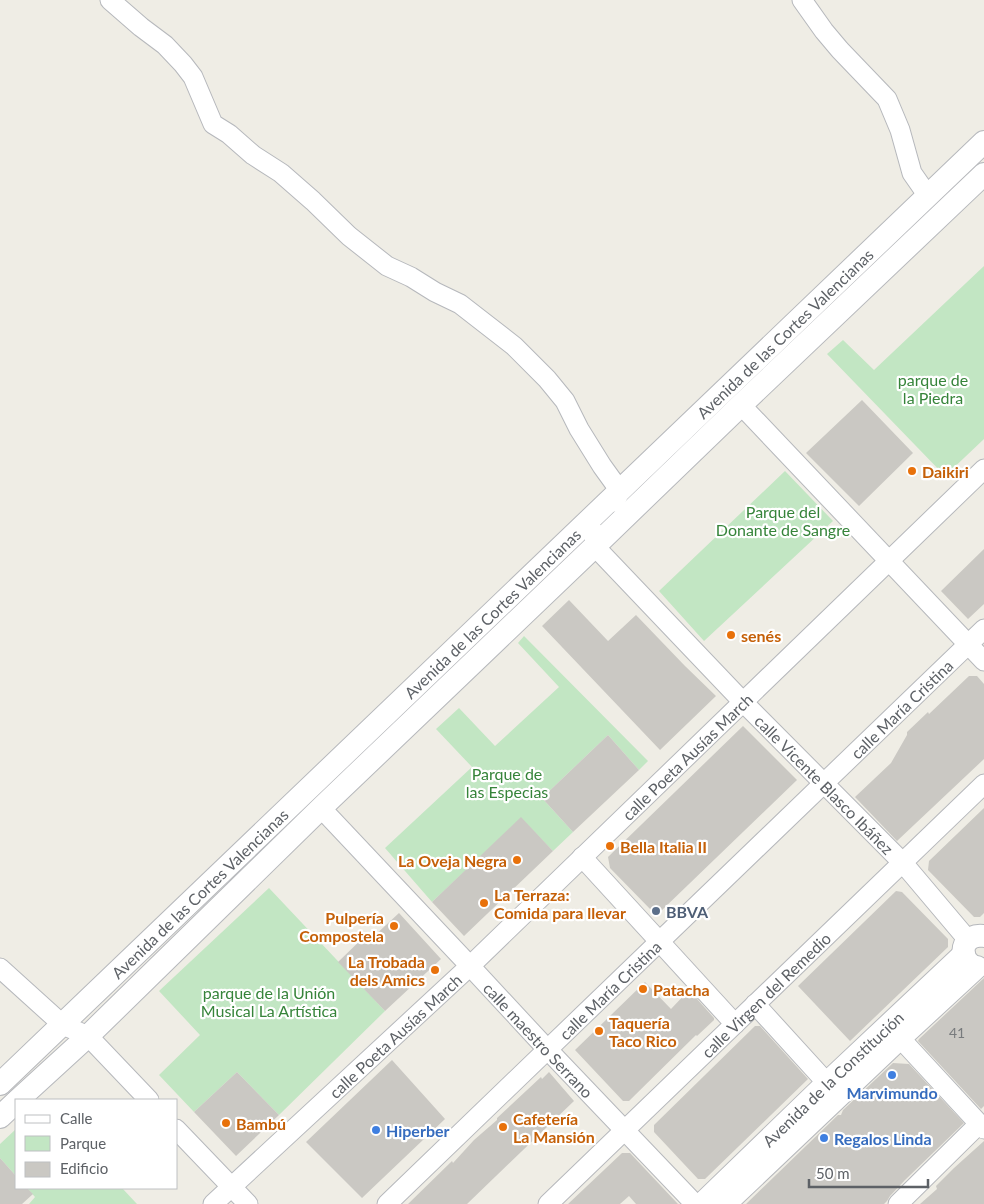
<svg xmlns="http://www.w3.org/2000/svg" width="984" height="1204" viewBox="0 0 984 1204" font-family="Lato,sans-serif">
  <rect width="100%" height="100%" fill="#efede5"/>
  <!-- green -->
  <path fill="#c2e6c3" d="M984,266v173l-39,37 -118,-122 16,-14 31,30z
    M785,471l48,50 -129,120 -45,-50z
    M524,636l124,125 -9,9 -31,-35 -66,63 31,34 -20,19 -32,-33 -89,84 -47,-54 87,-81 -36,-38 23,-21 36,38 64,-59 -41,-44z
    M269,888l116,123 -106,104 -42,-43 -43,40 -35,-37 41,-40 -41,-44z
    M16,1129v47l-16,-18v-14z
    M27,1188h95l15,16h-108l6,-7z"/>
  <!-- building -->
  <path fill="#cac8c3" d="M862,400l51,53 -54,53 -53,-53z
    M984,549v55l-16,15 -27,-28z
    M569,600l39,41 28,-26 49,51 31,30 -56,54 -118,-124z
    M969,676h8l7,8v75l-87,82 -42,-44 36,-34 16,-28v-3l21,-20 1,2z
    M743,726l54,54 -136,131 -10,-1 -41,-42 -2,-11z
    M608,735l31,35 -66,62 -31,-34z
    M984,808v105l-4,4h-6l-46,-47 1,-9z
    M521,817l32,34 -89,85 -32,-34z
    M896,891l6,1 46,47v8l-98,94 -52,-55z
    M399,913l42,46 -56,52 -47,-49 30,-29 4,5z
    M984,978v128l-3,3 -63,-68 1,-2z
    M645,982l26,27 18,-19 25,28v2l-17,16 -1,-1 -67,66h-6l-48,-51z
    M755,1026h5l48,53 -103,100h-7l-44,-47v-7z
    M392,1060l53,59 -83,79 -56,-56z
    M893,1063l16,1 55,59 -59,57 -15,16 -3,5 -3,3h-138l92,-89h3l2,-5z
    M237,1072l42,43 -43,41 -42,-44z
    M549,1072l25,29 -107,103h-59l44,-43 1,2 21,-23 23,-20v-2l44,-41 1,2z
    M984,1141v63h-64l17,-15 -1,-3 18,-18z
    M622,1153h8l48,51h-42l-7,-8 -9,8h-52z
    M0,1158l16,18v12h11l6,6 -11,10h-22z"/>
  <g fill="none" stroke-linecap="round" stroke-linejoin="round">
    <defs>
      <g id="minor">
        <path d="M110,0l31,27 24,18 18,19 10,13 20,47 16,10 24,21 28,18 32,28 36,35 38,30 24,11 24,15 25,12 54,42 33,33 18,22 14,28 23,37 18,25 -5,11"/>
        <path d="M802,0l22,31 16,19 47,49 13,31 12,43 16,23"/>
        <path d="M741,405l243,256"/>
        <path id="s1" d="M594,532l1,14 7,8 141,148 160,161 65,77"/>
        <path id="s2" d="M321,808l149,158 77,83 148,155"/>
        <path d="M582,857l153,167"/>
        <path d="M0,968l63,57 25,11 61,64"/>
        <path d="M755,1004l72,79"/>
        <path d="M900,1038l84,91"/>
        <path d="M176,1129l72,75"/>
        <path id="s3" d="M213,1204l257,-238 514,-497"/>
        <path id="s4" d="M387,1204l597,-575"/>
        <path id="s5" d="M548,1204l436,-420"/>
        <path d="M898,1204l81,-80"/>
      </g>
      <g id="tertiary">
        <path d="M971,965c-15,-12 -6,-32 13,-29"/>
        <path id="s6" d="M0,1084l984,-942"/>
        <path d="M18,1100l70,-64 233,-228 274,-262 146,-141 243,-231"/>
        <path d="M0,1117l16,-15"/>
        <path id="s7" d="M702,1204l125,-121 137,-129"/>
        <path d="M725,1204l175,-166 77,-71"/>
      </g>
    </defs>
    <!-- minor casing -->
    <use href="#minor" stroke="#b6b8bc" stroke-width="21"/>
    <!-- tertiary casing -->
    <use href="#tertiary" stroke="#b6b8bc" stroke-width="24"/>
    <!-- minor -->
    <use href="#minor" stroke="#fff" stroke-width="19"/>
    <!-- tertiary -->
    <use href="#tertiary" stroke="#fff" stroke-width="22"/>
  </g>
  <!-- markers -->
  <g fill="#e8710a" stroke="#fff" stroke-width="2">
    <circle cx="912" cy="471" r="5"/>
    <circle cx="731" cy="635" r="5"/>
    <circle cx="610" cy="846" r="5"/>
    <circle cx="517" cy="860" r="5"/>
    <circle cx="484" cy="903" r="5"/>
    <circle cx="394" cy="926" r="5"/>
    <circle cx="435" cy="970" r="5"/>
    <circle cx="643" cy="989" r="5"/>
    <circle cx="599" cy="1031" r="5"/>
    <circle cx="226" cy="1123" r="5"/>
    <circle cx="503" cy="1127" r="5"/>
  </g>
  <circle fill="#5c6f8a" stroke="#fff" stroke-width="2" cx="656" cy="911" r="5"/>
  <g fill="#3f7fe0" stroke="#fff" stroke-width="2">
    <circle cx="892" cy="1075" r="5"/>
    <circle cx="376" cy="1130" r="5"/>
    <circle cx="824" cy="1138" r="5"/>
  </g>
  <g text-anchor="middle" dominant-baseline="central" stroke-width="4.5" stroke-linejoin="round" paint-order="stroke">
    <!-- number labels -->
    <g font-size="14" fill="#787b7d">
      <text x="957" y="1032">41</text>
    </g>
    <!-- street labels -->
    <g font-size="16" fill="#5d6166" stroke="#fff">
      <text stroke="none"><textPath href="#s6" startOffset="1086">Avenida de las Cortes Valencianas</textPath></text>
      <text stroke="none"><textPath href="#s6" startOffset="681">Avenida de las Cortes Valencianas</textPath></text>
      <text stroke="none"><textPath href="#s4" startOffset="714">calle María Cristina</textPath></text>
      <text stroke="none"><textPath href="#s3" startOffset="652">calle Poeta Ausías March</textPath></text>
      <text stroke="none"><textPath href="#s1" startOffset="345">calle Vicente Blasco Ibáñez</textPath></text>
      <text stroke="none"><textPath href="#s6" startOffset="276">Avenida de las Cortes Valencianas</textPath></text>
      <text stroke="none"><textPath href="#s4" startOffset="309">calle María Cristina</textPath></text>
      <text stroke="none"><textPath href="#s5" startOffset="302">calle Virgen del Remedio</textPath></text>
      <text stroke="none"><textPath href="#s3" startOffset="248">calle Poeta Ausías March</textPath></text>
      <text stroke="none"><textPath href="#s2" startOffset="318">calle maestro Serrano</textPath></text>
      <text stroke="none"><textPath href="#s7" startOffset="181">Avenida de la Constitución</textPath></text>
    </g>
    <!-- park labels -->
    <g font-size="16" fill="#36843a" stroke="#fff">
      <text x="933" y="379">parque de<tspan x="933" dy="18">la Piedra</tspan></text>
      <text x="783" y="511">Parque del<tspan x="783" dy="18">Donante de Sangre</tspan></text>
      <text x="507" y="773">Parque de<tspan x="507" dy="18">las Especias</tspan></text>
      <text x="269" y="992">parque de la Unión<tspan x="269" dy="18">Musical La Artística</tspan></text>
    </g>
    <!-- food labels -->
    <g font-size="16" font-weight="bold" fill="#c56008" stroke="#fff" text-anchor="start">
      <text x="922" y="471">Daikiri</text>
      <text x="741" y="635">senés</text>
      <text x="620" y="846">Bella Italia II</text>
      <text x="507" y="860" text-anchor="end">La Oveja Negra</text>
      <text x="494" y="894">La Terraza:<tspan x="494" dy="18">Comida para llevar</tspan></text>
      <text x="384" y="917" text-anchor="end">Pulpería<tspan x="384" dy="18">Compostela</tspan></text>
      <text x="425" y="961" text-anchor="end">La Trobada<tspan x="425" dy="18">dels Amics</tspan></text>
      <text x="653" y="989">Patacha</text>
      <text x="609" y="1022">Taquería<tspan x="609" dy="18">Taco Rico</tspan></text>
      <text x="513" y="1118">Cafetería<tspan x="513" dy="18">La Mansión</tspan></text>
      <text x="236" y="1123">Bambú</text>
    </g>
    <!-- service labels -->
    <g font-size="16" font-weight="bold" fill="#4e5e75" stroke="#fff" text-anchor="start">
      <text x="666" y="911">BBVA</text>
    </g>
    <!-- shop labels -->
    <g font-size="16" font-weight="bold" fill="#366cbe" stroke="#fff" text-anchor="start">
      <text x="892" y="1092" text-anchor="middle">Marvimundo</text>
      <text x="386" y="1130">Hiperber</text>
      <text x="834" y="1138">Regalos Linda</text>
    </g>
  </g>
  <!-- legend -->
  <rect x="15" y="1099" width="162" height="90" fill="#ffffff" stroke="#bec0c2"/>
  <rect x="25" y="1115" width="25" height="8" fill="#ffffff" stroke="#bec0c2"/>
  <text x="60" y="1124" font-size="15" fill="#5d6166">Calle</text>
  <rect x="25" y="1136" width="25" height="15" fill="#c2e6c3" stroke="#bec0c2"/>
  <text x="60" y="1149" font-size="15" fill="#5d6166">Parque</text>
  <rect x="25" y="1162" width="25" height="15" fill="#cac8c3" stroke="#bec0c2"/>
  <text x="60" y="1174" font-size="15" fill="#5d6166">Edificio</text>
  <!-- scale -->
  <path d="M809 1179v8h119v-8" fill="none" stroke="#5d6166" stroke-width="2.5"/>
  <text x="816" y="1179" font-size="15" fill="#5d6166" stroke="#ffffff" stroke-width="4" paint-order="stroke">50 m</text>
</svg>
